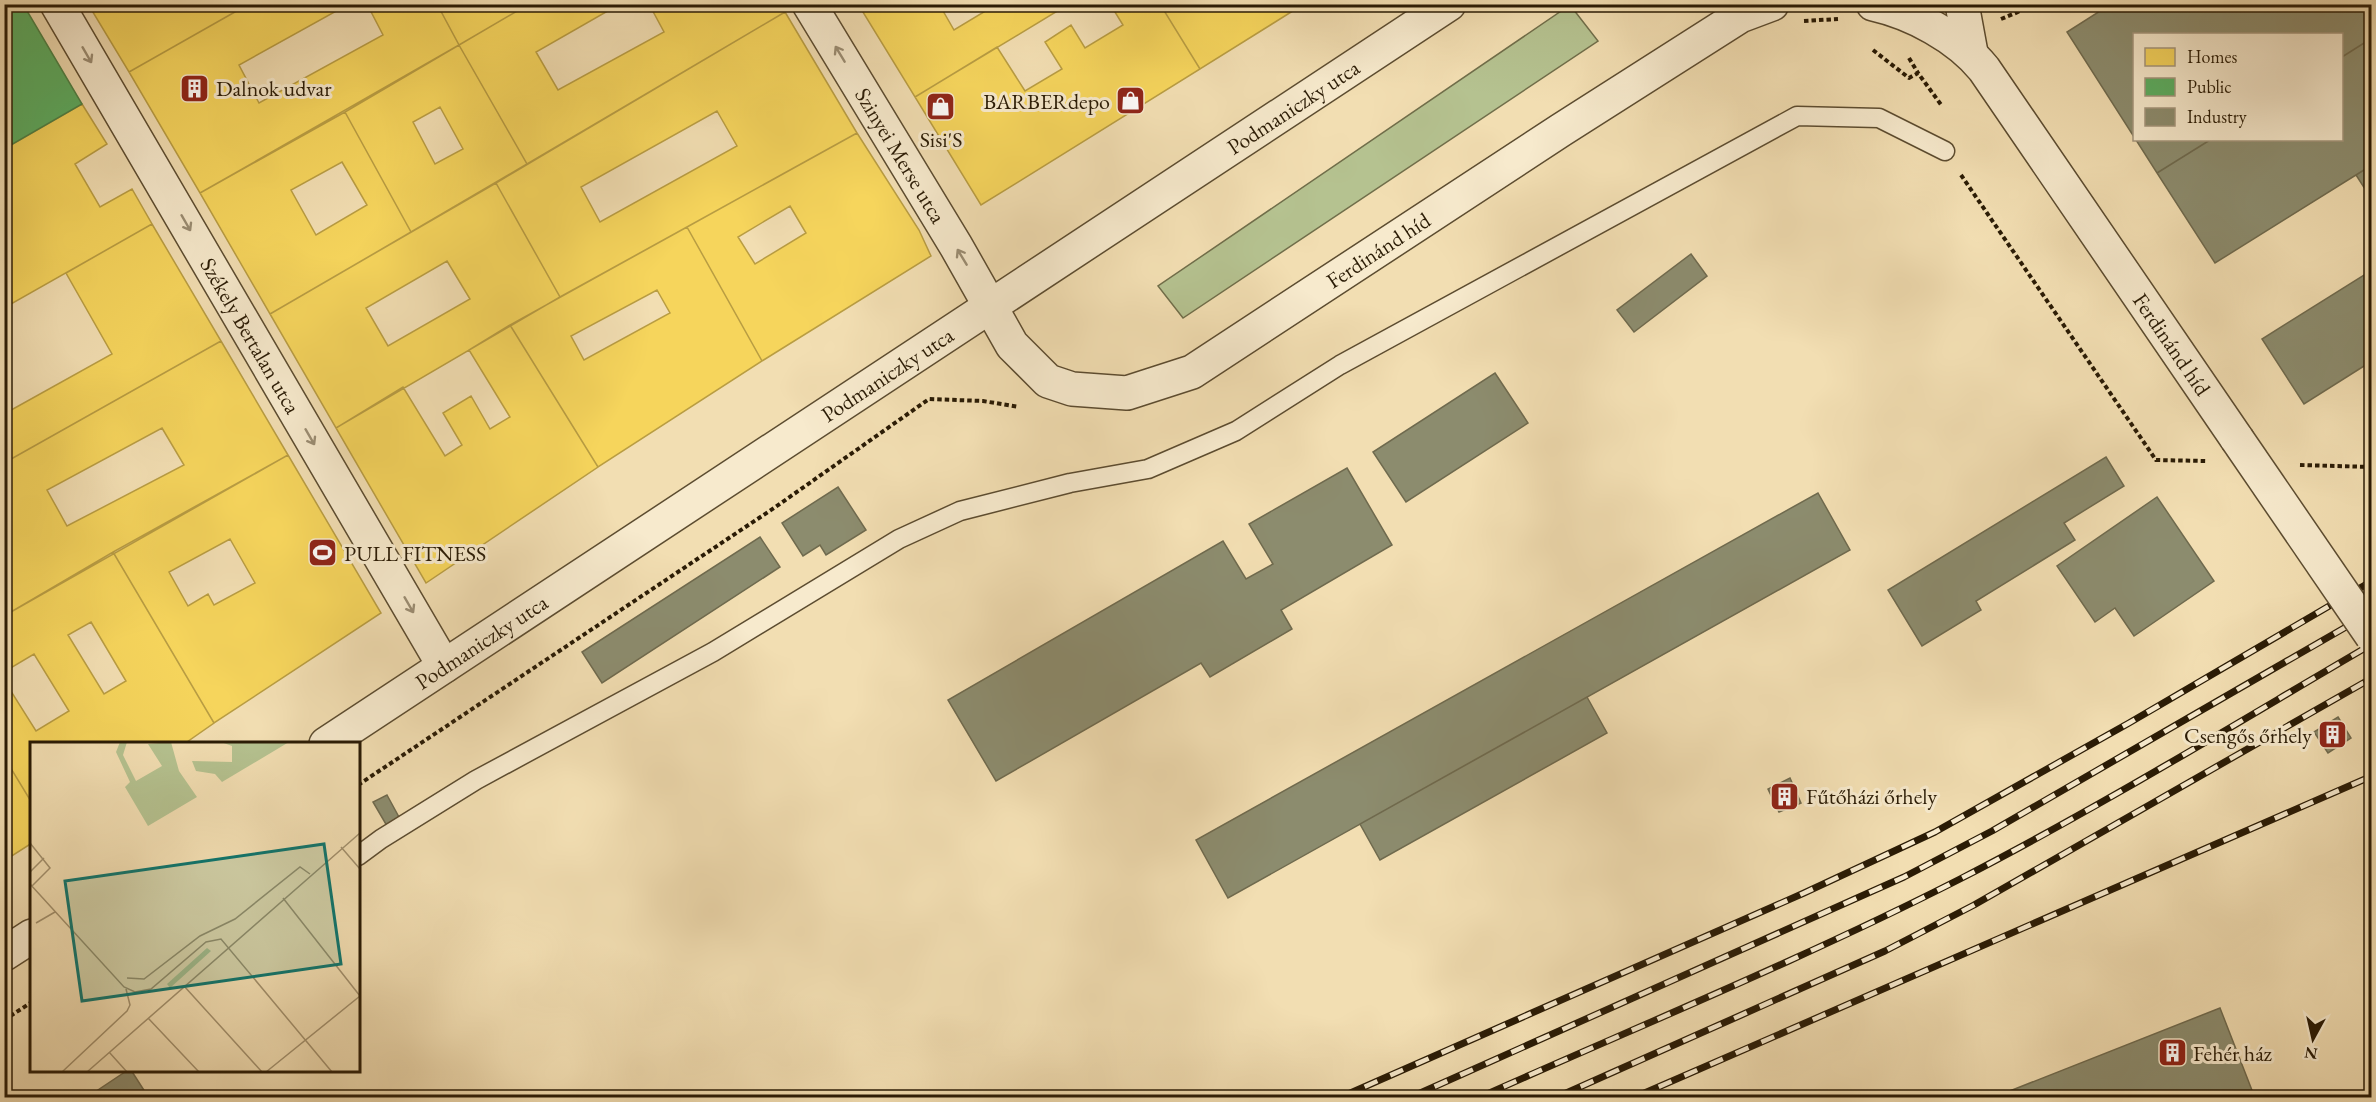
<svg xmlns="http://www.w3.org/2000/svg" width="2376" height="1102" viewBox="0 0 2376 1102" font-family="'EB Garamond',serif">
  <rect width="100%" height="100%" fill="#f2deb2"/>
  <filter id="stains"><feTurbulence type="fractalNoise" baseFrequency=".00333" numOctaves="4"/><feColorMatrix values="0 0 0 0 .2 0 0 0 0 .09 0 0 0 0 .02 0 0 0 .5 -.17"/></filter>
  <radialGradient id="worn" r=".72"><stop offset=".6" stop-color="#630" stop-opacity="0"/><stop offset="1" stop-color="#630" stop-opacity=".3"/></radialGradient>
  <!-- green -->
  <path fill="#b5c290" stroke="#706e4a" stroke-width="1.5" d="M1570,5l28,36 -415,277 -25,-32z"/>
  <!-- homes -->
  <path fill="#f6d55c" stroke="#b99d42" stroke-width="1.5" fill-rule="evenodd" d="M88,4h161l-120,68z
    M249,4h100l-110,61 20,38 124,-68 -16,-31h70l22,41 -259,148 -71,-121z
    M437,4h92l-70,41z
    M529,4h91l-84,48 22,38 106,-58 -15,-28h131l5,8 -258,152 -68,-119z
    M858,4h81l15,26 43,-26h72l-154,93z
    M1110,4h50l40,65 -219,136 -66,-108 82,-50 28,44 37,-22 -17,-27 26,-17 14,23 38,-23z
    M1170,4h134l-104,65 -37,-60z
    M785,12l72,121 -297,164 -64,-114zM717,111l20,35 -137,76 -19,-35z
    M459,45l68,119 -116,68 -66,-120zM440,107l23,42 -28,15 -22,-42z
    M82,104l25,40 -32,20 25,43 32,-18 20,35 -148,84v-159z
    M345,112l66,120 -141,82 -70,-121zM342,162l25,43 -51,30 -25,-45z
    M857,133l62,97 12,26 -169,105 -75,-134zM790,206l16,27 -51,31 -17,-27z
    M496,183l64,114 -224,131 -66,-114zM447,261l23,38 -82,47 -22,-38z
    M152,224l69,117 -217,122v-49l108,-60 -46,-81z
    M687,227l75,134 -164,106 -88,-142zM657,290l13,23 -86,47 -13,-24z
    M510,325l88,142 -172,116 -90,-155 67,-41 42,69 17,-11 -19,-32 28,-17 19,33 20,-12 -41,-67z
    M221,341l67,114 -284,161v-153zM162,428l22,37 -117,61 -20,-36z
    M288,455l93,158 -167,110 -101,-171zM230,539l25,44 -41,22 -6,-11 -20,12 -19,-34z
    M113,552l101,171 -30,21h-152v59l-28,-46v-77l32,51 33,-20 -35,-57 -30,18v-56zM91,622l35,59 -22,13 -36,-59z
    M4,757l28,46v40l-28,18z"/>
  <!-- public -->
  <path fill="#5aae61" stroke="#4c8245" stroke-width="1.5" d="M4,4h19l59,100 -78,45z"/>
  <!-- industry -->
  <path fill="#8c8c6e" stroke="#6f6a4e" stroke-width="1.5" d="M2111,4h261v34l-30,19v-23h-208v103l-67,-105z
    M2372,38v127l-157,98 -58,-90 53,-33h132v-83z
    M2136,140h74l-53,33z
    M2372,165v35l-16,-25z
    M1691,254l16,22 -73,56 -17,-22z
    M2372,270v91l-68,43 -42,-65z
    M1495,373l33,50 -122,79 -33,-50z
    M2106,457l18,29 -60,37 11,17 -99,61 5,9 -59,36 -34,-56z
    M1347,468l45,77 -111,65 11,19 -82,48 -9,-14 -205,118 -48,-81 275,-159 23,38 27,-15 -24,-40z
    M838,487l28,43 -40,25 -6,-10 -17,11 -21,-33z
    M1818,493l32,57 -622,348 -32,-58z
    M2157,497l57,84 -80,55 -19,-28 -20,14 -38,-56z
    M760,537l20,30 -178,116 -20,-31z
    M1587,697l20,36 -227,127 -20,-36z
    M2338,717l13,21 -23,15 -14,-21z
    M1790,778l11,25 -22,9 -11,-23z
    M387,795l13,24 -13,7 -14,-24z
    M2220,1008l35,90h-263z
    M128,1070h3l18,28h-63z"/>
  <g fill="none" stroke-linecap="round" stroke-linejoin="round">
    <defs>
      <path id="service" d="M358,856l23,-17 95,-59 237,-128 186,-113 61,-28 110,-28 78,-14 88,-38 104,-66 457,-249 82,2 66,33"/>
      <g id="minor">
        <path id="s1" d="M57,4l387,662"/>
      </g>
      <g id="tertiary">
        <path id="s2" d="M809,4l147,242 56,99 36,36 24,8 55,4 65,-21 369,-242 179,-114 32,-12"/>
        <path id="s3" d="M1873,4c40,9 85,33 111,65l253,370"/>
        <path d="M1962,4l9,49"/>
        <path id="s4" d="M326,744l1123,-740"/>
        <path d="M4,954l28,-18"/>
      </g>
    </defs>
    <!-- service casing -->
    <use href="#service" stroke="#5c4c30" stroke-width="21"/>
    <!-- minor casing -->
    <use href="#minor" stroke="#5c4c30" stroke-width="36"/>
    <!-- tertiary casing -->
    <use href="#tertiary" stroke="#5c4c30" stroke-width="36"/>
    <!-- path -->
    <path stroke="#2a1b05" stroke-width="4" stroke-dasharray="4.5 3" stroke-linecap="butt" d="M2001,19l17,-7 -2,-8
      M1804,21l34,-2
      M1873,50l36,28 9,-5 24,33
      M1909,58l9,15
      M1961,175l195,285 50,1
      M2300,465l72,2
      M358,785l416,-277 155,-109 54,2 36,6
      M4,1020l28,-18"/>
    <!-- service -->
    <use href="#service" stroke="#f7eacd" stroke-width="18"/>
    <!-- minor -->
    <use href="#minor" stroke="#f7eacd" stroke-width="33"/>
    <!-- tertiary -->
    <use href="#tertiary" stroke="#f7eacd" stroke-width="33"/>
    <defs>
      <path id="rail" d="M1339,1098l465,-205 131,-61 194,-109 243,-142
        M1409,1098l495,-221 88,-46 380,-219
        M1478,1098c161,-72 325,-139 482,-219 140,-72 275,-155 412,-235
        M1555,1098l330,-147 89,-46 398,-227
        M1633,1098l739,-322"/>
    </defs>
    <!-- rail casing -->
    <use href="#rail" stroke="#2a1b05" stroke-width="7"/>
    <!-- rail -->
    <use href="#rail" stroke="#f7eacd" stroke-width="4.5" stroke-dasharray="14" stroke-linecap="butt"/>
    <defs>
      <path id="tertiary-bridge" d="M2237,439l135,197"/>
    </defs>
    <!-- tertiary-bridge casing -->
    <use href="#tertiary-bridge" stroke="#5c4c30" stroke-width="36" stroke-linecap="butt"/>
    <!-- tertiary-bridge -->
    <use href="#tertiary-bridge" stroke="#f7eacd" stroke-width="33"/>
  </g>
  <!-- one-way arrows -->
  <defs><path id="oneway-shaft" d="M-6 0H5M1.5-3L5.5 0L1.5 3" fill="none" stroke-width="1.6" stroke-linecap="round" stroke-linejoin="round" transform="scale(1.5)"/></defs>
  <g stroke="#9b8d73">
    <use href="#oneway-shaft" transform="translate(840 54) rotate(-121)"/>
    <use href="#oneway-shaft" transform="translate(87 55) rotate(60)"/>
    <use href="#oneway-shaft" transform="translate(186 223) rotate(60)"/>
    <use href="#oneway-shaft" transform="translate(962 257) rotate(-121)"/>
    <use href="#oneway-shaft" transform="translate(310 437) rotate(60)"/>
    <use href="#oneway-shaft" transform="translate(409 605) rotate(60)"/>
  </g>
  <!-- icons -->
  <defs>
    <symbol id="building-square" viewBox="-11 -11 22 22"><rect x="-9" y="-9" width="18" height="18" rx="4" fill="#8f2418" stroke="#f7eacd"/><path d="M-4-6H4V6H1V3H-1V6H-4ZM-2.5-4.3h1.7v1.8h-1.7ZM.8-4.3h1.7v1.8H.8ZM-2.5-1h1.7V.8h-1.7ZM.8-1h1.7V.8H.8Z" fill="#fff"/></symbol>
    <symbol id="shop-square" viewBox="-11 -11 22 22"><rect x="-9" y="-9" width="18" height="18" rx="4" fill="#8f2418" stroke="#f7eacd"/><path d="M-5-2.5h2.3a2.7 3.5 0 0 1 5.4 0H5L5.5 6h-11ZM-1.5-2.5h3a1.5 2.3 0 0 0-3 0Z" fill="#fff"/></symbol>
    <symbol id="stadium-square" viewBox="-11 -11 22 22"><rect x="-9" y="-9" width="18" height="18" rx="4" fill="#8f2418" stroke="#f7eacd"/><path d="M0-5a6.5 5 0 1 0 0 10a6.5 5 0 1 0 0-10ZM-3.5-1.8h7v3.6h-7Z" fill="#fff"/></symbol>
  </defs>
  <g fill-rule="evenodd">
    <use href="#building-square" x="178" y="72" width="33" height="33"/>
    <use href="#shop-square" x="1114" y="84" width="33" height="33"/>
    <use href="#shop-square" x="924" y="90" width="33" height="33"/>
    <use href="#stadium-square" x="306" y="536" width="33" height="33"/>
    <use href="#building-square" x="2316" y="718" width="33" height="33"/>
    <use href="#building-square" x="1768" y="780" width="33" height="33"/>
    <use href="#building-square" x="2156" y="1036" width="33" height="33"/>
  </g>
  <g text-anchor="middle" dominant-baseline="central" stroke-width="6" stroke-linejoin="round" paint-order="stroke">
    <!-- poi labels -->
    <g font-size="22" fill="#2a1b05" stroke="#f7eacd" text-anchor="start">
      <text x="216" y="88">Dalnok udvar</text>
      <text x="1110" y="101" text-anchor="end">BARBERdepo</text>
      <text x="941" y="139" text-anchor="middle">Sisi'S</text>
      <text x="344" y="553">PULL FITNESS</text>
      <text x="2312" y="735" text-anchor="end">Csengős őrhely</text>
      <text x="1806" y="796">Fűtőházi őrhely</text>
      <text x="2193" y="1053">Fehér ház</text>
    </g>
    <!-- street labels -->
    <g font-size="22" fill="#2a1b05" stroke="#f7eacd">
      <text stroke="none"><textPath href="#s4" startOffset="1158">Podmaniczky utca</textPath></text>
      <text stroke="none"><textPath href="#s2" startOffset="177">Szinyei Merse utca</textPath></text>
      <text stroke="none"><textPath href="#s2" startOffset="819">Ferdinánd híd</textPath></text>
      <text stroke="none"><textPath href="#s1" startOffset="384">Székely Bertalan utca</textPath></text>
      <text stroke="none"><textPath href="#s3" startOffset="464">Ferdinánd híd</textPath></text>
      <text stroke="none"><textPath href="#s4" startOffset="672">Podmaniczky utca</textPath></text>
      <text stroke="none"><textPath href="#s4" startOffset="186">Podmaniczky utca</textPath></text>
    </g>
  </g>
  <!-- overview -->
  <g transform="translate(30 742)">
    <rect width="330" height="330" fill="#f2deb2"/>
    <path d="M90,0h7l-4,13 13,26 26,-15 -14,-22 23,-2 8,29 18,26 -49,29 -23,-39 5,-5 -14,-30zM191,0h68l-67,40 -7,-8 -19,-3 -4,-10 40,1v-16zM177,206l4,3 -41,37 -3,-4z" fill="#b5c290"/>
    <path fill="none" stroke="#a2906d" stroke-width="1.5" d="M0,101l20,25 -18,18M311,105l19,22M0,130l14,-14M0,142l94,103 11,5 16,-3 55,-47 15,-3 111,133M253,156l77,98M6,181l19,-11M97,236l17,1 56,-43 35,-17 65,-52 10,7M154,244l78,86M118,276l51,54M79,310l18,20M32,330l65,-61 3,-6 -4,-16M57,330l273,-239M236,330l94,-76"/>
    <path fill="#0f766e" fill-opacity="0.15" stroke="#0f766e" stroke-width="3" d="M294,102l17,120 -259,37 -17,-120z"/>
    <rect width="330" height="330" fill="none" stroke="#2a1b05" stroke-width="3"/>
  </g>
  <!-- margin -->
  <rect width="2376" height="1102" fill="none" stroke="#f2deb2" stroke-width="24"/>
  <rect x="6" y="6" width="2364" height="1090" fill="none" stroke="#2a1b05" stroke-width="3"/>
  <rect x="12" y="12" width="2352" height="1078" fill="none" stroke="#2a1b05" stroke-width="1.5"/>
  <!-- legend -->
  <rect x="2133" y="33" width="210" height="108" fill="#f7eacd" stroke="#a5977d" stroke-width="1.5"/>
  <rect x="2145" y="48" width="30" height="18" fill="#f6d55c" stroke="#a5977d" stroke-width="1.5"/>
  <text x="2187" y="63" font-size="18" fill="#2a1b05">Homes</text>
  <rect x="2145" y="78" width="30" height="18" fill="#5aae61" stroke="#a5977d" stroke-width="1.5"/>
  <text x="2187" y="93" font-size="18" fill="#2a1b05">Public</text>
  <rect x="2145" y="108" width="30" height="18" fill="#8c8c6e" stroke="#a5977d" stroke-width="1.5"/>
  <text x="2187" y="123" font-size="18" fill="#2a1b05">Industry</text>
  <!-- north arrow -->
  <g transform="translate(2313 1039) rotate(188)" stroke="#f7eacd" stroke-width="4.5" paint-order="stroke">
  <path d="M0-4.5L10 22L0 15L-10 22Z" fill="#2a1b05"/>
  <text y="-9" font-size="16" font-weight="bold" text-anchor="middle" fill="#2a1b05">N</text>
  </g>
  <rect width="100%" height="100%" filter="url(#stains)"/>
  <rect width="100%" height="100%" fill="url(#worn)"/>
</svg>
